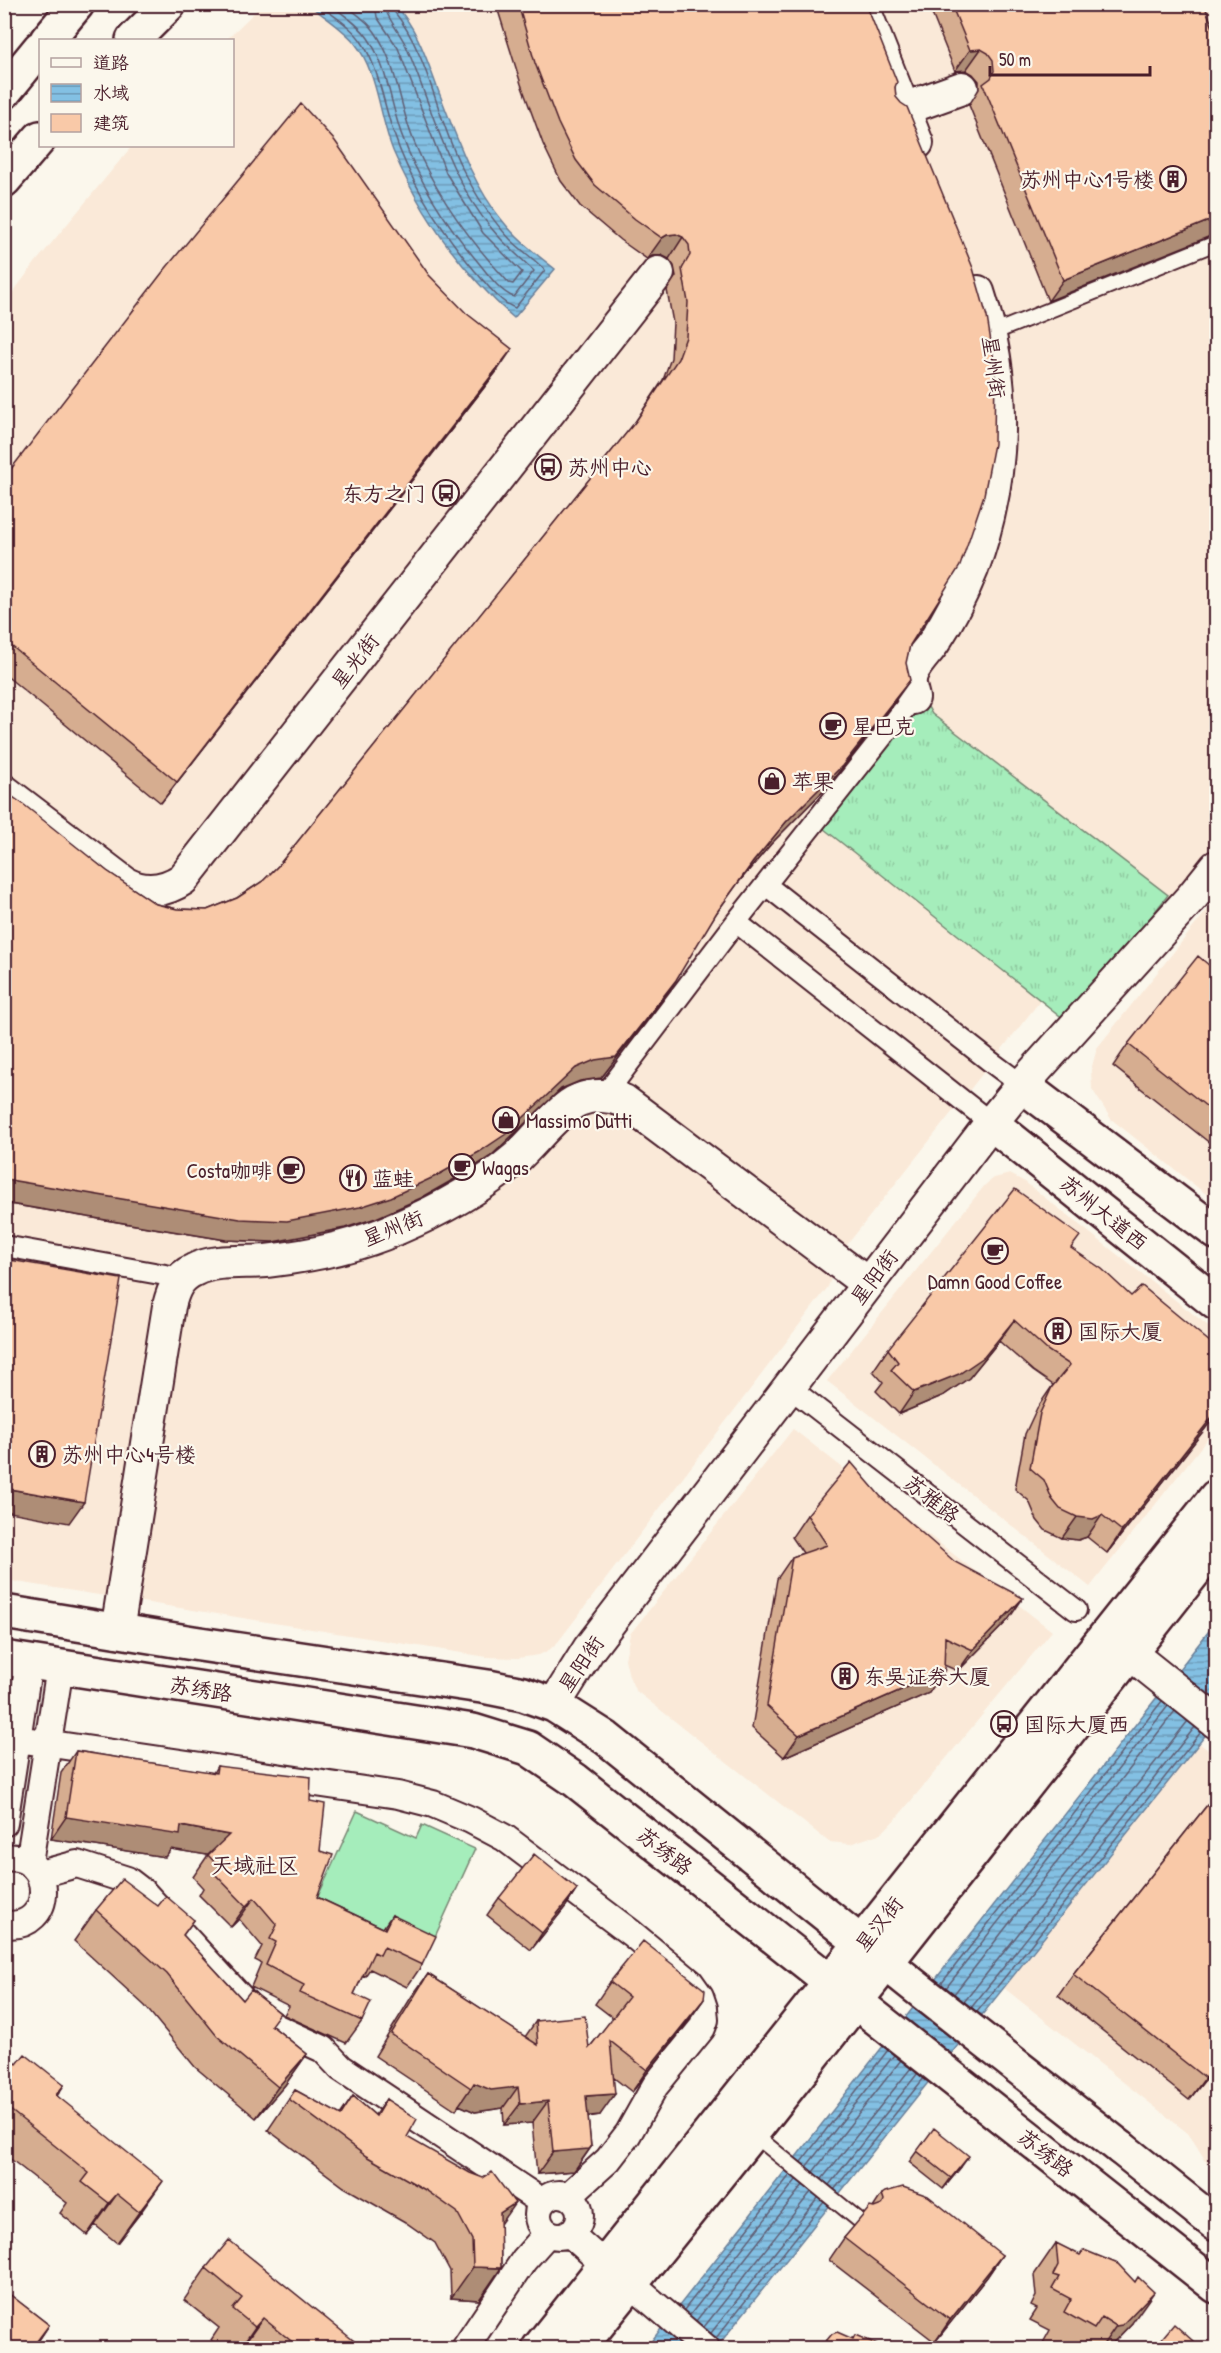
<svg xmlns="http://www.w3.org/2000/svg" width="1221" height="2353" viewBox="0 0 1221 2353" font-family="'Patrick Hand','LXGW WenKai TC',sans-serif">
  <defs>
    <pattern id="grass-tufts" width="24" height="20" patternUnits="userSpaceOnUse" patternTransform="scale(1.5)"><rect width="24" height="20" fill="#a5edbb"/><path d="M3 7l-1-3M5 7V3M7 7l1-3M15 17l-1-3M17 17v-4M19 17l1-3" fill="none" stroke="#90cba1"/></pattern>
    <pattern id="water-rules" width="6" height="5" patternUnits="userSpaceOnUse" patternTransform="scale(1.5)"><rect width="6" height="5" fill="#83c0e3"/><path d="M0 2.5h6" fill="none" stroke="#6d9bb8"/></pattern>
  </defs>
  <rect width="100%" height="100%" fill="#fbf7ec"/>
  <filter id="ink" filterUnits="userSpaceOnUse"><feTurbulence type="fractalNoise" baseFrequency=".0167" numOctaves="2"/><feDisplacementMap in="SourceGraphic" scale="12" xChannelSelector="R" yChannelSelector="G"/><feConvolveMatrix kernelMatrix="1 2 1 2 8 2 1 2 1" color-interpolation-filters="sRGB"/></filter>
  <g filter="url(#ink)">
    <!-- built -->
    <path fill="#fae9d8" d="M262,5h954v864l-31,40 -17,-13 -99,127 -29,-22 -201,254 -11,32 -270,355 -9,8 -10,5 -21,3 -31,-1 -482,-77 -1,-1276 31,-41 97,-117h100v-106h-6z
      M1216,899v303l-105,-83 -19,-30 -1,-19 6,-22z
      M1010,1174l15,8 191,150v96l-126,159 -263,-206 158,-196 9,-7z
      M793,1429l259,202 -152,183 -18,19 -32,11 -21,-2 -194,-152 -6,-14 -4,-17 5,-25z
      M1199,1743l17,13v415l-9,-8 -18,-29 -185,-146z"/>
    <!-- grass -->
    <path fill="url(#grass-tufts)" stroke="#788673" stroke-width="1.5" d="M923,698l9,16 236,181 -99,128 -250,-198z"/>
    <!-- garden -->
    <path fill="#a5edbb" stroke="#788673" stroke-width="1.5" d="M357,1811l59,27 6,-13 53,24 -48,105 -118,-38z"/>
    <!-- water -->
    <path fill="url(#water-rules)" stroke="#6c8099" stroke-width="1.5" d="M309,5h86c24,25 33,59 45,90 17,43 32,88 61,124 15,20 35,35 54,50l-41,49c-51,-45 -92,-101 -120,-165 -15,-35 -15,-80 -40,-111 -12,-14 -31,-26 -45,-37z
      M1216,1622v100l-500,626h-70z"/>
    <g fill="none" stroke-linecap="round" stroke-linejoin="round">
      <!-- shore -->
      <path stroke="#615f75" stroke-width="1.5" d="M318,4c15,12 35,23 45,40 17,27 20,60 31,90 17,51 47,96 81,137 10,11 25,32 40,37l30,-38c-11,-11 -24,-20 -35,-31 -20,-21 -36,-47 -49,-73 -25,-50 -32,-112 -68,-156l-1,-6
        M330,4c13,11 29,20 38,34 19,28 22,63 33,95 17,47 45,91 77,129 9,11 22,30 36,35l20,-26c-14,-14 -29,-26 -42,-42 -43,-50 -60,-121 -85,-181 -5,-13 -22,-32 -23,-44
        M344,4c11,9 23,16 31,28 23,33 24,75 40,112 22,53 56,98 94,139l4,1 9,-12 -39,-39 -37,-60 -48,-125 -21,-31 -2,-13
        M941,1984l221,-283
        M946,1988l222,-282
        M954,1994l221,-283
        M964,2002l224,-281
        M971,2008l224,-281
        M977,2012l224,-280
        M801,2162l87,-112
        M806,2167l88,-112
        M813,2172l88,-112
        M822,2179l89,-111
        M829,2185l89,-112
        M834,2190l90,-112
        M684,2310l106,-135
        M690,2315l106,-135
        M696,2321l107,-136
        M704,2327l107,-135
        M711,2333l107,-135
        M716,2338l108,-136"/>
      <defs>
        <path id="service" d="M990,334l226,-91
          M752,2133l108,88"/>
        <path id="pedestrian" d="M766,885l225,177 31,23
          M736,922l255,201
          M604,1096l132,-174 177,-224
          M4,1246l178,32
          M789,1387l287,223"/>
        <path id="minor" d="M4,1737l394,58 35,9 38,16 34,18 126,95 59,49 10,14 4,12 1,12 -3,8 -47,58 -27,48 -20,26 -40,36
          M4,1823l25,-161
          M4,1858c52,-8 52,75 0,66
          M29,1863l31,-196
          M40,1874l37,-10 50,16 17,13 105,114 26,20 48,22 18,19 201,134
          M538 2215a21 21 0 1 1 42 0a21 21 0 1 1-42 0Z
          M569,2233l37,33
          M631,2284l75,64
          M465,2348l59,-88 24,-27"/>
        <path id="tertiary" d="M862,4l55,139
          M898,111l64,-23
          M913,698c-1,-6 -4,-13 -3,-18 1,-13 17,-27 24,-38 15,-23 28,-48 38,-73 34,-90 36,-186 6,-277
          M4,791l122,93c19,10 39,7 57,-5l475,-606
          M117,1631l52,-325c4,-16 9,-29 25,-36 21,-11 49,-7 72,-9 45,-5 91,-15 132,-33 42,-18 83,-40 118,-70 17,-15 44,-51 63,-58 14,-6 31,-5 45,1l244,183
          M1131,1654l85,68
          M554,1705l35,-56 402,-526 31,-38 170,-188 24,-30"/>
        <path id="secondary" d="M1022,1085l194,147
          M991,1123l225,180
          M1121,2148l95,76
          M539,2348l677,-851
          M579,2348l173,-215 464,-589"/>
        <path id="primary" d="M47,40l30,-36
          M133,40l36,-36
          M4,92l36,-44
          M4,180l36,-42
          M4,1612l189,31 295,44 35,7 31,11 52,33 306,246 209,164
          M4,1658l469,73 55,17 47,32 641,506"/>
      </defs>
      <!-- service casing -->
      <use href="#service" stroke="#4a1f2b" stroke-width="18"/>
      <!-- pedestrian casing -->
      <use href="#pedestrian" stroke="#4a1f2b" stroke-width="24"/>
      <!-- minor casing -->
      <use href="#minor" stroke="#4a1f2b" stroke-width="30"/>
      <!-- tertiary casing -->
      <use href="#tertiary" stroke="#4a1f2b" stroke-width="36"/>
      <!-- secondary casing -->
      <use href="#secondary" stroke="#4a1f2b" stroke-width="38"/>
      <!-- primary casing -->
      <use href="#primary" stroke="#4a1f2b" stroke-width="38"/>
      <!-- service -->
      <use href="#service" stroke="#fbf7ec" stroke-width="14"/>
      <!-- pedestrian -->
      <use href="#pedestrian" stroke="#fbf7ec" stroke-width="20"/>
      <!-- minor -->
      <use href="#minor" stroke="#fbf7ec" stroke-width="26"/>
      <!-- tertiary -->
      <use href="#tertiary" stroke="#fbf7ec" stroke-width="32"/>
      <!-- secondary -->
      <use href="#secondary" stroke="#fbf7ec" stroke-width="33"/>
      <!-- primary -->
      <use href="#primary" stroke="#fbf7ec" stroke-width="33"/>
    </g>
    <!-- wall -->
    <path fill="#d6ad90" stroke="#4a1f2b" stroke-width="1.5" d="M496,4h370l29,83 15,558 -15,56 -68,86 -56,57 -33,39 -23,32 -54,86 -60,77 -21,3 -19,8 -69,66 -27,18 -44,25 -45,20 -31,10 -72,14 -47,-2 -222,-37v-412l103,80 49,33 21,5 30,1 30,-12 26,-17 15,-15 355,-441 30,-45 8,-22 2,-35 -6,-33 9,-14 -2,-10 -5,-7 -8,-4 -9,1 -5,3 -27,-19 -40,-34 -19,-25 -18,-37 -22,-60z
      M928,4h276l12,32v199h-3l-165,66 -79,-196 10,-16v-8l-6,-7 -7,-4 -11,1z
      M497,371l-336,432 -157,-129v-196z
      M1216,971v177l-103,-82 15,-22z
      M1071,1249l145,166 -109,138 -20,-16 -9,3 -16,-2 -17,-8 -8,-10 -8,-19 -14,-12 10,-55 12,-26 16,-23 -20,-14 -34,-30 -30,37 -25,17 -45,19 -23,-23 7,-9 -10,-11 15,-22z
      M881,1497l127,123 -50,51 -14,-6 -15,28 -145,64 -32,-29 25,-149 15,-22 11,-4 -11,-16 15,-22z
      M76,1751l137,22 4,-7 93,35 10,50 -3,46 66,31 9,-13 30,50 -15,22 -37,-18 -5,7 -2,-1 -9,19 8,27 -16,22 -62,-28 5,-9 -38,-19 10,-24 -6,-3 7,-14 -23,-27 -8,8 -32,-32 4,-7 -10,-11 15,-22 -37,-6 -6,8 -114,-18 10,-66z
      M1216,1794v272l-27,34 -131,-105 15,-21z
      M577,1889l-11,17 -35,44 -44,-35 12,-17z
      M158,1906l36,14 -11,15 60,65 28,25 36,29 -22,31 -29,33 -61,-51 -50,-61 -71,-65 22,-31z
      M428,1974l97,63 11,-16 53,27 24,-30 -18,-14 15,-22 94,17 -15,21 -57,72 -18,-14 -14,37 -12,2 3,30 -15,22 -2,2 -37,3 -5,-51 -28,2 -1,-17 -28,4 -16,-7 -3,5 -81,-54 37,-60z
      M4,2054l13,10 47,21 -7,11 84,116 -24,31 -22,-18 -8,10 -27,-22 7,-10 -63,-49z
      M295,2090l45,25 13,-19 22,19 11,-16 21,38 93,88 1,43 -22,32 -28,-2 -1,-27 -15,-28 -30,-21 -61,-35 -76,-57z
      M917,2151l44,16 -18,22 -34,-27z
      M882,2194l120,61 -15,22 -52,65 -106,-82 15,-22 29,-30z
      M1056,2243l76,80 -25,26h-55l-9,-6 7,-13 -20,-10 7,-11 -6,-3 5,-10 -2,-21z
      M206,2268l158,81h-143l-10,-9 8,-12 -35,-28z
      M4,2290l45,35 -16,24h-29z
      M855,2335l21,14h-56l7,-9 25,-1z"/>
    <!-- shaded-wall -->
    <path fill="#ae8d76" stroke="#4a1f2b" stroke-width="1.5" d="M981,49l-15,21 -11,1 15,-21z
      M1216,218v17h-3l-165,66 15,-21z
      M676,234l7,3 -14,22 -8,-4 -9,1 -5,3 15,-21 5,-3z
      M512,349l-15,22 -336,432 16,-21z
      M910,680l-15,21 -68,86 -56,57 -33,39 15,-21 33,-40z
      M676,980l-15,21 -60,77 -21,3 -19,8 -69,66 -27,18 -44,25 -45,20 -31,10 -72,14 -47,-2 -222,-37v-24l572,-111z
      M1014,1320l-15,21 -30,37 -25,17 -45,19 15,-22z
      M1216,1412v3l-109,138 15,-22z
      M4,1488l80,14 -15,21 -65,-12z
      M1102,1515l-15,22 -9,3 -16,-2 15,-21z
      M1023,1598l-15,22 -50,51 15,-21z
      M944,1671l-15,22 -145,64 15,-22z
      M66,1817l115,9 48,9 -16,21 -42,-7 -6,8 -114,-18z
      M577,1889l-11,17 -35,44 11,-17z
      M254,1898l-15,21 -8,8 15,-21z
      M704,1999l-15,21 -57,72 15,-22z
      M307,2054l-22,31 -29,33 22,-31z
      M1216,2064v2l-27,34 16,-22z
      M474,2083l44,4 -15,21 -28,4 -16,-7z
      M615,2094l-15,21 -29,3 15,-22z
      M548,2101l-16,22 -28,2 16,-21z
      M591,2147l-17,24 -37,3 16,-22z
      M969,2156l-8,11 -18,22 8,-11z
      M163,2181l-22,31 -24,31 22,-31z
      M117,2194l-22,31 -8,10 22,-32z
      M515,2203l-22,31 7,-21z
      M1002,2255l-15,22 -52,65 15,-22z
      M473,2267l28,1 -22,32 -28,-2z
      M1154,2292l-22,31 -25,26h-7l16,-23z
      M263,2318l-22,31h-1l15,-22z
      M49,2325l-16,24h-2z"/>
    <!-- building -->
    <path fill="#f9c9a8" stroke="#4a1f2b" stroke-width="1.5" d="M518,4h348l31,78 -2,5 1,10 5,6 6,4 66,161 14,49 8,50 -1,77 -10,51 -24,71 -50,79 -4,18 4,17 -68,86 -56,56 -33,40 -36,50 -41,68 -60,77 -21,3 -19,8 -70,66 -27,18 -43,24 -45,21 -31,10 -73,14 -47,-2 -236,-40v-388l19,13 84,67 49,33 21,5 30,1 30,-12 26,-17 15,-15 358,-445 42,-62 8,-22 2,-35 -6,-33 8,-14 -1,-10 -6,-8 -7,-3 -9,1 -5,3 -27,-19 -40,-34 -19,-25 -18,-37 -23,-60z
      M951,4h253l12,32v182l-153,62 -80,-196 8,-6 3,-7 -1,-11 -5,-7 -7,-4 -11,1z
      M301,104l34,37 94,134 37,38 46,36 -335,433 -173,-142v-162l158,-205z
      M1198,956l18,15v143l-88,-70z
      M1015,1189l65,47 -9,12 31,21 29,27 11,-10 74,61v65l-94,119 -20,-16 -9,4 -16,-2 -17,-8 -8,-10 -8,-19 -14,-12 10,-55 12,-26 18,-22 -23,-15 -33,-30 -30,37 -25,17 -45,18 -23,-22 7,-8 -10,-13z
      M4,1259l117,20 -37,223 -80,-14z
      M851,1462l30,35 74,65 68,36 -50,52 -28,-13 -1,34 -145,64 -32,-29 25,-149 35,-12 -20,-30z
      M76,1751l140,22 1,-7 94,11 -1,24 15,3 -5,47 13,4 -16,42 68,32 7,-14 44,21 -14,29 -38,-18 -4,8 -6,-3 -20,42 17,8 -9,19 -62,-28 4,-8 -38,-20 10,-23 -6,-3 7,-14 -23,-27 -8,8 -32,-33 6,-5 -12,-13 21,-20 -48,-9 -1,9 -114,-18z
      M1216,1794v270l-11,14 -132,-104z
      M534,1854l43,35 -35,44 -43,-35z
      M122,1879l36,27 8,-10 28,24 -11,15 60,65 8,-10 29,23 -9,12 36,29 -29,33 -61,-51 -50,-62 -71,-64z
      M643,1941l62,49 -1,9 -57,71 -37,-29 5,53 -29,2 5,51 -2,2 -36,3 -5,-51 -28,3 -2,-17 -27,3 -17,-7 -3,5 -80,-54 37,-60 110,71 -2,-24 49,-5 4,32 40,-51 -19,-15z
      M4,2054l13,10 8,-10 39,31 -8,10 107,86 -24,31 -22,-18 -8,9 -27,-21 7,-9 -85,-68z
      M295,2090l46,25 12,-19 23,20 10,-17 31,20 -10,18 63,36 13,5 9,-6 23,31 -15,10 1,55 -28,-1 -1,-27 -15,-28 -30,-21 -61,-35 -77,-57z
      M934,2128l35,28 -18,22 -34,-27z
      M903,2187l25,9 74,59 -52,65 -106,-82 26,-31 4,1 8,-3 2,-5 -2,-6 3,-2z
      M229,2240l135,109h-63l-38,-31 -8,9 -22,-18 9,-11 -36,-30z
      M1056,2243l24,12 4,-5 34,14 17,18 3,-5 16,15 -32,33 -6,1 -14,-9 -8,12 -30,-17 7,-13 -19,-10 7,-12 -6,-2 5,-10z
      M4,2290l45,35 -18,24h-15l-12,-10z
      M1174,2324l28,25h-49z
      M837,2332l16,7 2,-4 22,9 -1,5h-48l-1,-9 5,-6z"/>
  </g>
  <!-- icons -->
  <defs>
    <symbol id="building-ring" viewBox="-11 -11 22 22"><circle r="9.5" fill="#fbf7ec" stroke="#4a1f2b" stroke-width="1.5"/><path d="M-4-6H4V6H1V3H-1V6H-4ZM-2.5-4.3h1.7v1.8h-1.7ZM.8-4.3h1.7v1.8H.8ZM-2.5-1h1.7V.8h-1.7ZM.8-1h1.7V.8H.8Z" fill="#4a1f2b"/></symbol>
    <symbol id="bus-ring" viewBox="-11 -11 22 22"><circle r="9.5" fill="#fbf7ec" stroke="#4a1f2b" stroke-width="1.5"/><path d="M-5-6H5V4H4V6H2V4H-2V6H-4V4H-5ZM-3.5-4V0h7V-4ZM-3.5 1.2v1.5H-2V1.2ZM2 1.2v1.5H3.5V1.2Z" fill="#4a1f2b"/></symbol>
    <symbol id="cafe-ring" viewBox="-11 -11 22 22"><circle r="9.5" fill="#fbf7ec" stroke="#4a1f2b" stroke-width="1.5"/><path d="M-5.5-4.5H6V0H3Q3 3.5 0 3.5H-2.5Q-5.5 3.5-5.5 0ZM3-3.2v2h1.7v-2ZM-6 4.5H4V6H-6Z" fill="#4a1f2b"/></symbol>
    <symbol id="shop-ring" viewBox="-11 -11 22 22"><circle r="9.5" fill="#fbf7ec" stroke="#4a1f2b" stroke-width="1.5"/><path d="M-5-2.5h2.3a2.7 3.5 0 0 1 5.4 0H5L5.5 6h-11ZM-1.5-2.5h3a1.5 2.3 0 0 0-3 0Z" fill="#4a1f2b"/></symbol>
    <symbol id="restaurant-ring" viewBox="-11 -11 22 22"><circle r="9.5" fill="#fbf7ec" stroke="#4a1f2b" stroke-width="1.5"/><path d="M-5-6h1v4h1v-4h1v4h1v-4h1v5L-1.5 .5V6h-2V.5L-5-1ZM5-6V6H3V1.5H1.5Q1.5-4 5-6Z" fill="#4a1f2b"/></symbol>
  </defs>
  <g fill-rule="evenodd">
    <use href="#building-ring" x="1158" y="164" width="30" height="30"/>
    <use href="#bus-ring" x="533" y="452" width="30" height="30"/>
    <use href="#bus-ring" x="431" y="478" width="30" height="30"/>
    <use href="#cafe-ring" x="818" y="711" width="30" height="30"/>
    <use href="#shop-ring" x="757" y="766" width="30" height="30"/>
    <use href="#shop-ring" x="491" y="1105" width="30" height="30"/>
    <use href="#cafe-ring" x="447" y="1152" width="30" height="30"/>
    <use href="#cafe-ring" x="276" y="1155" width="30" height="30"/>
    <use href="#restaurant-ring" x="338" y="1163" width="30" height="30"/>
    <use href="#cafe-ring" x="980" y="1236" width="30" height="30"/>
    <use href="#building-ring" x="1043" y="1316" width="30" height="30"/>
    <use href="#building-ring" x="27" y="1439" width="30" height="30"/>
    <use href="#building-ring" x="830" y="1661" width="30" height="30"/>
    <use href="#bus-ring" x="989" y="1709" width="30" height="30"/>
  </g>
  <g text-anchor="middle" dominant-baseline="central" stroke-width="4.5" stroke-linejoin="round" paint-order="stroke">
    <!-- poi labels -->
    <g font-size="21" fill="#4a1f2b" stroke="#fbf7ec" text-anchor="start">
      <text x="1154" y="179" text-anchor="end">苏州中心1号楼</text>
      <text x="568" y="467">苏州中心</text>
      <text x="426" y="493" text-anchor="end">东方之门</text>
      <text x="852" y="726">星巴克</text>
      <text x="792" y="781">苹果</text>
      <text x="526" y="1120">Massimo Dutti</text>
      <text x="482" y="1167">Wagas</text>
      <text x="272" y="1170" text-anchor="end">Costa咖啡</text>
      <text x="372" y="1178">蓝蛙</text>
      <text x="995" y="1281" text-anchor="middle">Damn Good Coffee</text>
      <text x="1078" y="1331">国际大厦</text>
      <text x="62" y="1454">苏州中心4号楼</text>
      <text x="864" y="1676">东吴证券大厦</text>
      <text x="1024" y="1724">国际大厦西</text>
    </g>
    <!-- street labels -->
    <g font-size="21" fill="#4a1f2b" stroke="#fbf7ec">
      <text transform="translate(994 367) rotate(82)">星州街</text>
      <text transform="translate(355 661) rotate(-52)">星光街</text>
      <text transform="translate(1104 1213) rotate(39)">苏州大道西</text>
      <text transform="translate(393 1228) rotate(-22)">星州街</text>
      <text transform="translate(874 1277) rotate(-53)">星阳街</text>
      <text transform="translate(932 1499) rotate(38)">苏雅路</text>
      <text transform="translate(581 1664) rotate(-56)">星阳街</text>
      <text transform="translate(201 1689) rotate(9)">苏绣路</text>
      <text transform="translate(665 1851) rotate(38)">苏绣路</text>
      <text transform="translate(879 1924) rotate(-52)">星汉街</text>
      <text transform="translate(1046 2153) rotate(38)">苏绣路</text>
    </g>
    <!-- neighbourhood labels -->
    <g font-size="22" fill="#4a1f2b" stroke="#fbf7ec">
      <text x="255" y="1865">天域社区</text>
    </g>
  </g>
  <!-- margin -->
  <rect width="1221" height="2353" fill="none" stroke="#fbf7ec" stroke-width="24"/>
  <rect x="12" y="12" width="1197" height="2329" fill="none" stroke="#4a1f2b" stroke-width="2" filter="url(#ink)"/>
  <!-- legend -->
  <rect x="39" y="39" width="195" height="108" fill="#fbf7ec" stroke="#b4a19f" stroke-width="1.5"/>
  <rect x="51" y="58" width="30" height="9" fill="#fbf7ec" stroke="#b4a19f" stroke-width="1.5"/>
  <text x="93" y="69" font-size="18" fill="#4a1f2b">道路</text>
  <rect x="51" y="84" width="30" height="18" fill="url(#water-rules)" stroke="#b4a19f" stroke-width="1.5"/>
  <text x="93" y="99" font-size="18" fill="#4a1f2b">水域</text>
  <rect x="51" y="114" width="30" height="18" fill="#f9c9a8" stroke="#b4a19f" stroke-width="1.5"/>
  <text x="93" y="129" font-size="18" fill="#4a1f2b">建筑</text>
  <!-- scale -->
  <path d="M990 66v9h160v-9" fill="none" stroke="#4a1f2b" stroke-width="3"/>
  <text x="999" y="66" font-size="18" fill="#4a1f2b" stroke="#fbf7ec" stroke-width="4.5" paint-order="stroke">50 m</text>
</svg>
